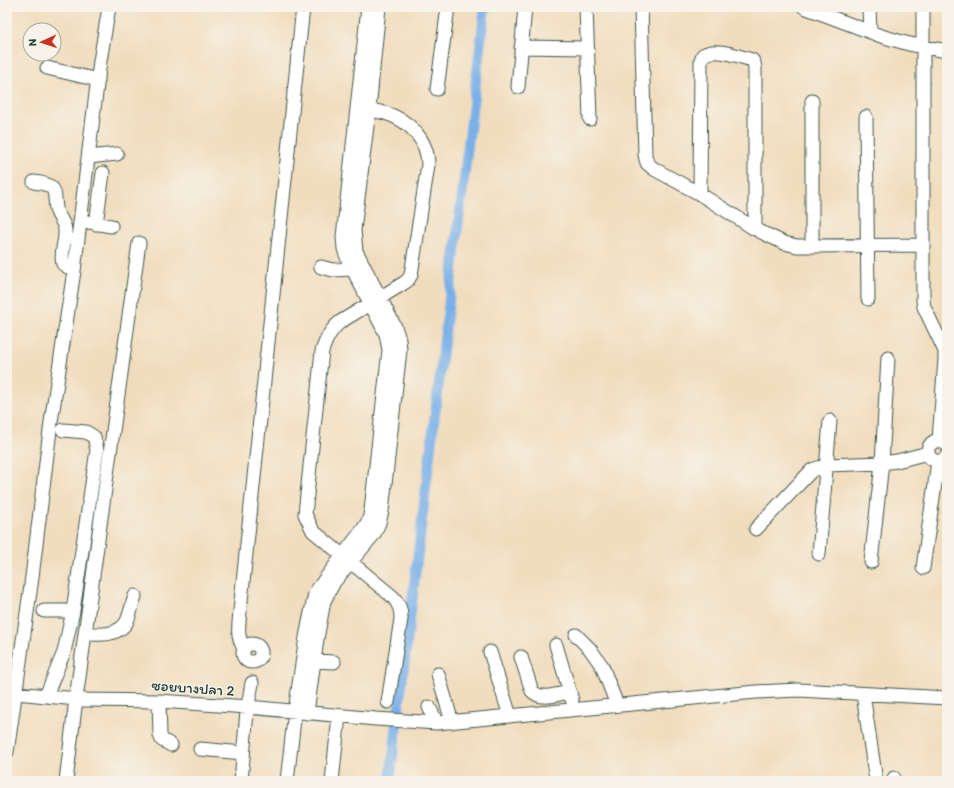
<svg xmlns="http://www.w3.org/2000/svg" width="954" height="788" viewBox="0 0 954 788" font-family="Itim,'Playpen Sans Thai',sans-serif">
  <rect width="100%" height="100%" fill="#f7f3e8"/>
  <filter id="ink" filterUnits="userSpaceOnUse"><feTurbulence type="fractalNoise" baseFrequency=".025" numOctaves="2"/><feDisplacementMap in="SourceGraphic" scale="8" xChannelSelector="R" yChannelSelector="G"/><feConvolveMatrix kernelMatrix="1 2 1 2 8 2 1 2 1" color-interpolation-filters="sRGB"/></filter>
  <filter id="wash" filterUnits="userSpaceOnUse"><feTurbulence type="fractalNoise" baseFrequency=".012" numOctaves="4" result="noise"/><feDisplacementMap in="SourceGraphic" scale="16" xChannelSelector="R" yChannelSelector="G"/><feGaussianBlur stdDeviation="0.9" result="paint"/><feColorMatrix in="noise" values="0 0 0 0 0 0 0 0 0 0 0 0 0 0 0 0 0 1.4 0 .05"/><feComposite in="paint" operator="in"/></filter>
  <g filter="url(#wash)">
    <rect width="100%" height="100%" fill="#f1ddbe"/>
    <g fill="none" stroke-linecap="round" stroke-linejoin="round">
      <!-- canal -->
      <path stroke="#79b0e8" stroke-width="10" d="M390,781l95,-774"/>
    </g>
  </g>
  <g filter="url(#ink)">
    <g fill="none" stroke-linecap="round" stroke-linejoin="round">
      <defs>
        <path id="minor" d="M586,7l4,112
          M641,7l4,148 2,8 7,6 46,25 55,35 29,14 13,3h15l111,-1
          M804,7l77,29 28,8 38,7
          M869,7l1,25
          M923,7v293l1,7 21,44v8l-6,81
          M521,47l66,1
          M47,68l51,12
          M518,87l7,-80
          M437,89l11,-82
          M812,101v145
          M360,109c8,1 17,2 25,4 24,7 43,27 43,52l-17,110 -3,5 -4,3 -64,39c-10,8 -14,18 -18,29l-17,163 8,17 80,66c6,7 8,12 8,22l-13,83
          M866,117l2,182
          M88,157l29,-3
          M34,182c6,1 13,1 18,6 5,6 2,17 5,24 3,7 9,13 8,21 0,11 -5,20 -2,31l11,7
          M700,194l1,-134 2,-5c14,-8 34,1 49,5l2,3 1,5v161
          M89,222l22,4
          M96,224l7,-51
          M321,267l12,3 19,-1
          M63,430l23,2 8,5 3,13 -24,161
          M947,445l-5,-4h-7c-12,6 -8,22 6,20l6,-4
          M756,529l56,-59 15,-5 55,-2 15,-2 31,-8
          M819,554l11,-133
          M871,562l11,-99 6,-105
          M923,568l15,-106
          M44,611h29l-9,41 -18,44
          M85,633c12,2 32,3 41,-10 4,-7 6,-19 9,-27
          M576,635l14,14 12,17 15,39
          M243 653a9 9 0 1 1 18 0a9 9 0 1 1-18 0Z
          M556,645l16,55
          M244,648c-8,-12 -5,-23 -4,-37l63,-604
          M490,652l20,64
          M521,657l11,34c9,10 26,3 37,1
          M314,661l20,1
          M438,674l14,48
          M7,692l79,8 73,1 89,6 128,12 61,4 319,-31 42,-2 149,8
          M863,694l13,87
          M159,701l1,34 2,5 9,5
          M429,707l8,16
          M307,713l10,-74 7,-38 10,-19 40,-48 5,-11 3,-12 18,-161 -1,-11 -4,-12 -39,-76 -2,-21 15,-120 10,-103
          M200,749l43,4
          M7,752l24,-167 20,-163 23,-151 26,-210 9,-54
          M66,781l10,-82 63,-456
          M241,781l6,-70 5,-28
          M287,781l8,-70 11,-74 9,-44 10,-14 39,-51 5,-8 2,-10 18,-160 -3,-16 -38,-74 -4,-11 -1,-12 25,-230
          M332,781l7,-65
          M893,781l1,-3"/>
      </defs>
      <!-- minor casing -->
      <use href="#minor" stroke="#3e5549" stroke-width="15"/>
      <!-- minor -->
      <use href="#minor" stroke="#fff" stroke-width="13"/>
    </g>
  </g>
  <g text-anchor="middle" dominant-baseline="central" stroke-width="3" stroke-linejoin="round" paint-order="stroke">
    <!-- street labels -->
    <g font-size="15" fill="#1f3d34" stroke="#f7f3e8">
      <text transform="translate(193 688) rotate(4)">ซอยบางปลา 2</text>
    </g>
  </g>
  <!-- margin -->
  <rect width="954" height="788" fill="none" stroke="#f7f3e8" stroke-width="24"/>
  <!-- north arrow -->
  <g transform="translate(42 42) rotate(267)"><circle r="19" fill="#f7f3e8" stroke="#a1aaa0"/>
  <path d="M0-3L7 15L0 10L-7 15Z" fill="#c8321e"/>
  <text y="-6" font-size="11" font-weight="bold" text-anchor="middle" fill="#1f3d34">N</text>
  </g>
</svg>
